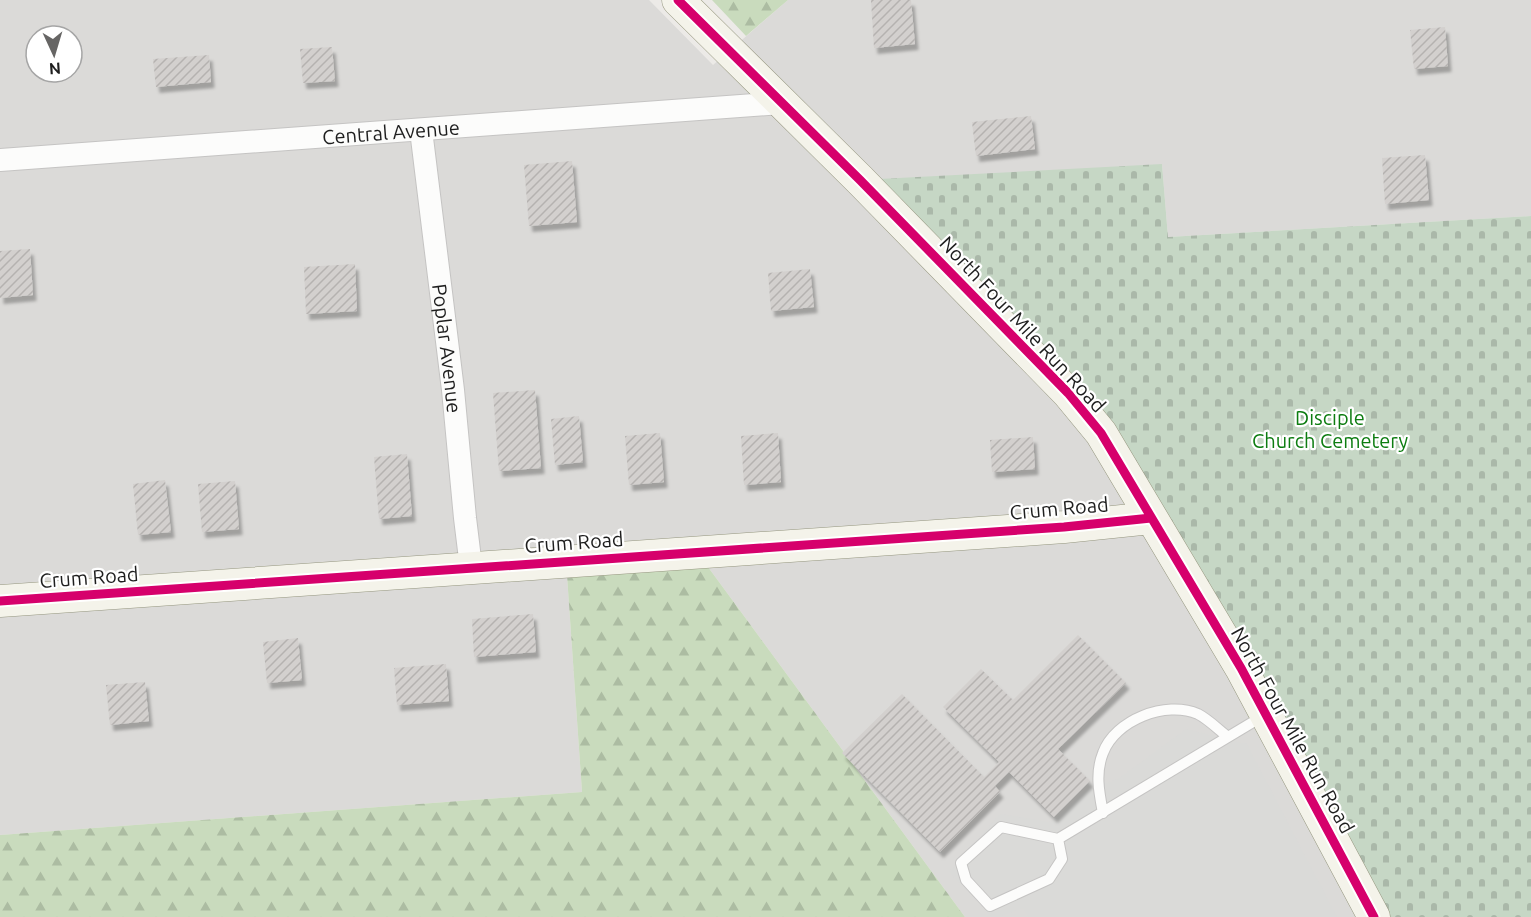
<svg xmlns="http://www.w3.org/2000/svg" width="1531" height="917" viewBox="0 0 1531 917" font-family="Ubuntu,sans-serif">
  <defs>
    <pattern id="forest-firs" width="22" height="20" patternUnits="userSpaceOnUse" patternTransform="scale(1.5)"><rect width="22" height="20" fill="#c9dbbd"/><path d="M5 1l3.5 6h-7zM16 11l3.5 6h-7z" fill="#acbca2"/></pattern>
    <pattern id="cemetery-stones" width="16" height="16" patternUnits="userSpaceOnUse" patternTransform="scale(1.5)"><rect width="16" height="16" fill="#c6d7c5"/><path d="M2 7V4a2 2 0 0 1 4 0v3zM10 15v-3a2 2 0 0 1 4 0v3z" fill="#aab8a9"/></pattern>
    <pattern id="building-hatch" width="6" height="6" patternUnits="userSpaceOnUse" patternTransform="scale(1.5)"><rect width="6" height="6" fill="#d3d0ce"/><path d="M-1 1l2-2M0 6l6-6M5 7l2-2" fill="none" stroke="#b5b2b0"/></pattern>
    <filter id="shadow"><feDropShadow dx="3.5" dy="6" stdDeviation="1.5" flood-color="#0004"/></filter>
  </defs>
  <rect width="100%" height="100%" fill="#eceae7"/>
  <!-- residential -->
  <path fill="#dbdad8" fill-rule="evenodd" d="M0,0h649l64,65 75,-65h743v216l-363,21 -6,-73 -94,229 306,524h-409l-268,-365 -131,9 16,231 -582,43zM36,36h36v36h-36z"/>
  <!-- religious -->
  <path fill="#dadad8" d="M1186,729l61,15 90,173h-309l-5,-9 -25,9h-6l-43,-45 51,-58 51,8 38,-33 29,-10z"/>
  <!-- forest -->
  <path fill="url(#forest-firs)" d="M712,0h76l-42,36z
    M697,552l268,365h-965v-82l582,-43 -16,-231z"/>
  <!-- cemetery -->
  <path fill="url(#cemetery-stones)" d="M1162,164l6,73 363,-21v701h-157l-273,-484 -241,-253z"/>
  <!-- building -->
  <path fill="url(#building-hatch)" filter="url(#shadow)" d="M871,0h40l4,44 -41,4z
    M1445,27l3,39 -34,3 -4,-39z
    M332,47l3,34 -32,2 -3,-34z
    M209,55l2,27 -55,5 -3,-28z
    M1031,116l4,33 -59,7 -4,-34z
    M1425,155l4,45 -44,4 -3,-46z
    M572,161l5,61 -48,4 -5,-61z
    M30,249l3,46 -33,3v-47z
    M355,264l2,47 -51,3 -2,-47z
    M810,269l4,38 -43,4 -3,-38z
    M535,390l6,78 -42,3 -6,-78z
    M579,416l4,46 -28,3 -4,-46z
    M660,433l4,49 -35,3 -4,-49z
    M778,433l3,49 -37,3 -3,-49z
    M1033,437l2,32 -43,3 -2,-32z
    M407,454l5,62 -33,3 -5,-62z
    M165,480l6,52 -33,3 -5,-51z
    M235,481l4,48 -37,3 -4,-48z
    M533,614l3,38 -62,5 -2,-38z
    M1078,635l48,48 -68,66 32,32 -36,36 -45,-45 -14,14 5,6 -60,60 -98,-99 60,-59 82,83 15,-15 -56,-55 38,-38 32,31z
    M298,638l4,42 -35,3 -4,-41z
    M446,664l3,37 -52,4 -3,-37z
    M145,682l4,39 -39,4 -4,-40z"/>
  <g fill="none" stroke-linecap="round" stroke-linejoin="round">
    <defs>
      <path id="lane" d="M1103,813c-4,-21 -8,-40 0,-60 12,-33 63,-53 95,-39 10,5 21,16 30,23
        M1058,839l4,20 -13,20 -59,27 -24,-26 -5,-17 40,-36 57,12 205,-123"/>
      <g id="street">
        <path id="s1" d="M421,130l32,260 12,128 6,49"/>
        <path id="s2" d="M0,160l781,-57"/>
      </g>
      <path id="secondary" d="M678,0l182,180 208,213 33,40 140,235 133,249
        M0,601l1064,-74 87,-9"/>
    </defs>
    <!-- lane casing -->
    <use href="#lane" stroke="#c5c4c3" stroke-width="12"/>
    <!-- street casing -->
    <use href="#street" stroke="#c5c4c3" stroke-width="24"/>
    <!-- secondary casing -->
    <use href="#secondary" stroke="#95967f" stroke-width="33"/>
    <!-- lane -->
    <use href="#lane" stroke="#fcfcfb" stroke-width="10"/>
    <!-- street -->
    <use href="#street" stroke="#fcfcfb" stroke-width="22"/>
    <!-- secondary -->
    <use href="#secondary" stroke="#f4f3ea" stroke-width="32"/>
    <defs>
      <path id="cycleway" d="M678,0l182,180 208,213 33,40 140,235 133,249
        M0,601l1064,-74 87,-9"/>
    </defs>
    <!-- cycleway casing -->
    <use href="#cycleway" stroke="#fff" stroke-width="13"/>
    <!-- cycleway -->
    <use href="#cycleway" stroke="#d6006c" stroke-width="9"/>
  </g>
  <g text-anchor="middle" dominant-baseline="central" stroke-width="4.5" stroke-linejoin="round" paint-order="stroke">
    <!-- street labels -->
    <g font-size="20" fill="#1e1e1e" stroke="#fff">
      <text stroke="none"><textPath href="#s2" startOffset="392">Central Avenue</textPath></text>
      <text transform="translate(1023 324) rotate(47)">North Four Mile Run Road</text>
      <text stroke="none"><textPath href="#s1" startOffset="220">Poplar Avenue</textPath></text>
      <text transform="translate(1059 508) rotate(-5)">Crum Road</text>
      <text transform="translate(574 542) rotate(-4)">Crum Road</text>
      <text transform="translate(89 577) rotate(-4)">Crum Road</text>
      <text transform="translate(1293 730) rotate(61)">North Four Mile Run Road</text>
    </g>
    <!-- park labels -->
    <g font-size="20" fill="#0c7c10" stroke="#fff">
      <text x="1330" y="417">Disciple<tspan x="1330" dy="23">Church Cemetery</tspan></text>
    </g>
  </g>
  <!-- north arrow -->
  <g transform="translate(54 54) rotate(176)"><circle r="28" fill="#ffffff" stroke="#a5a5a5" stroke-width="1.5"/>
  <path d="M0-4.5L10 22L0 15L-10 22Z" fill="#666564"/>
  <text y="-9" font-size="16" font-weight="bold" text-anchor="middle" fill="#1e1e1e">N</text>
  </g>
</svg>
